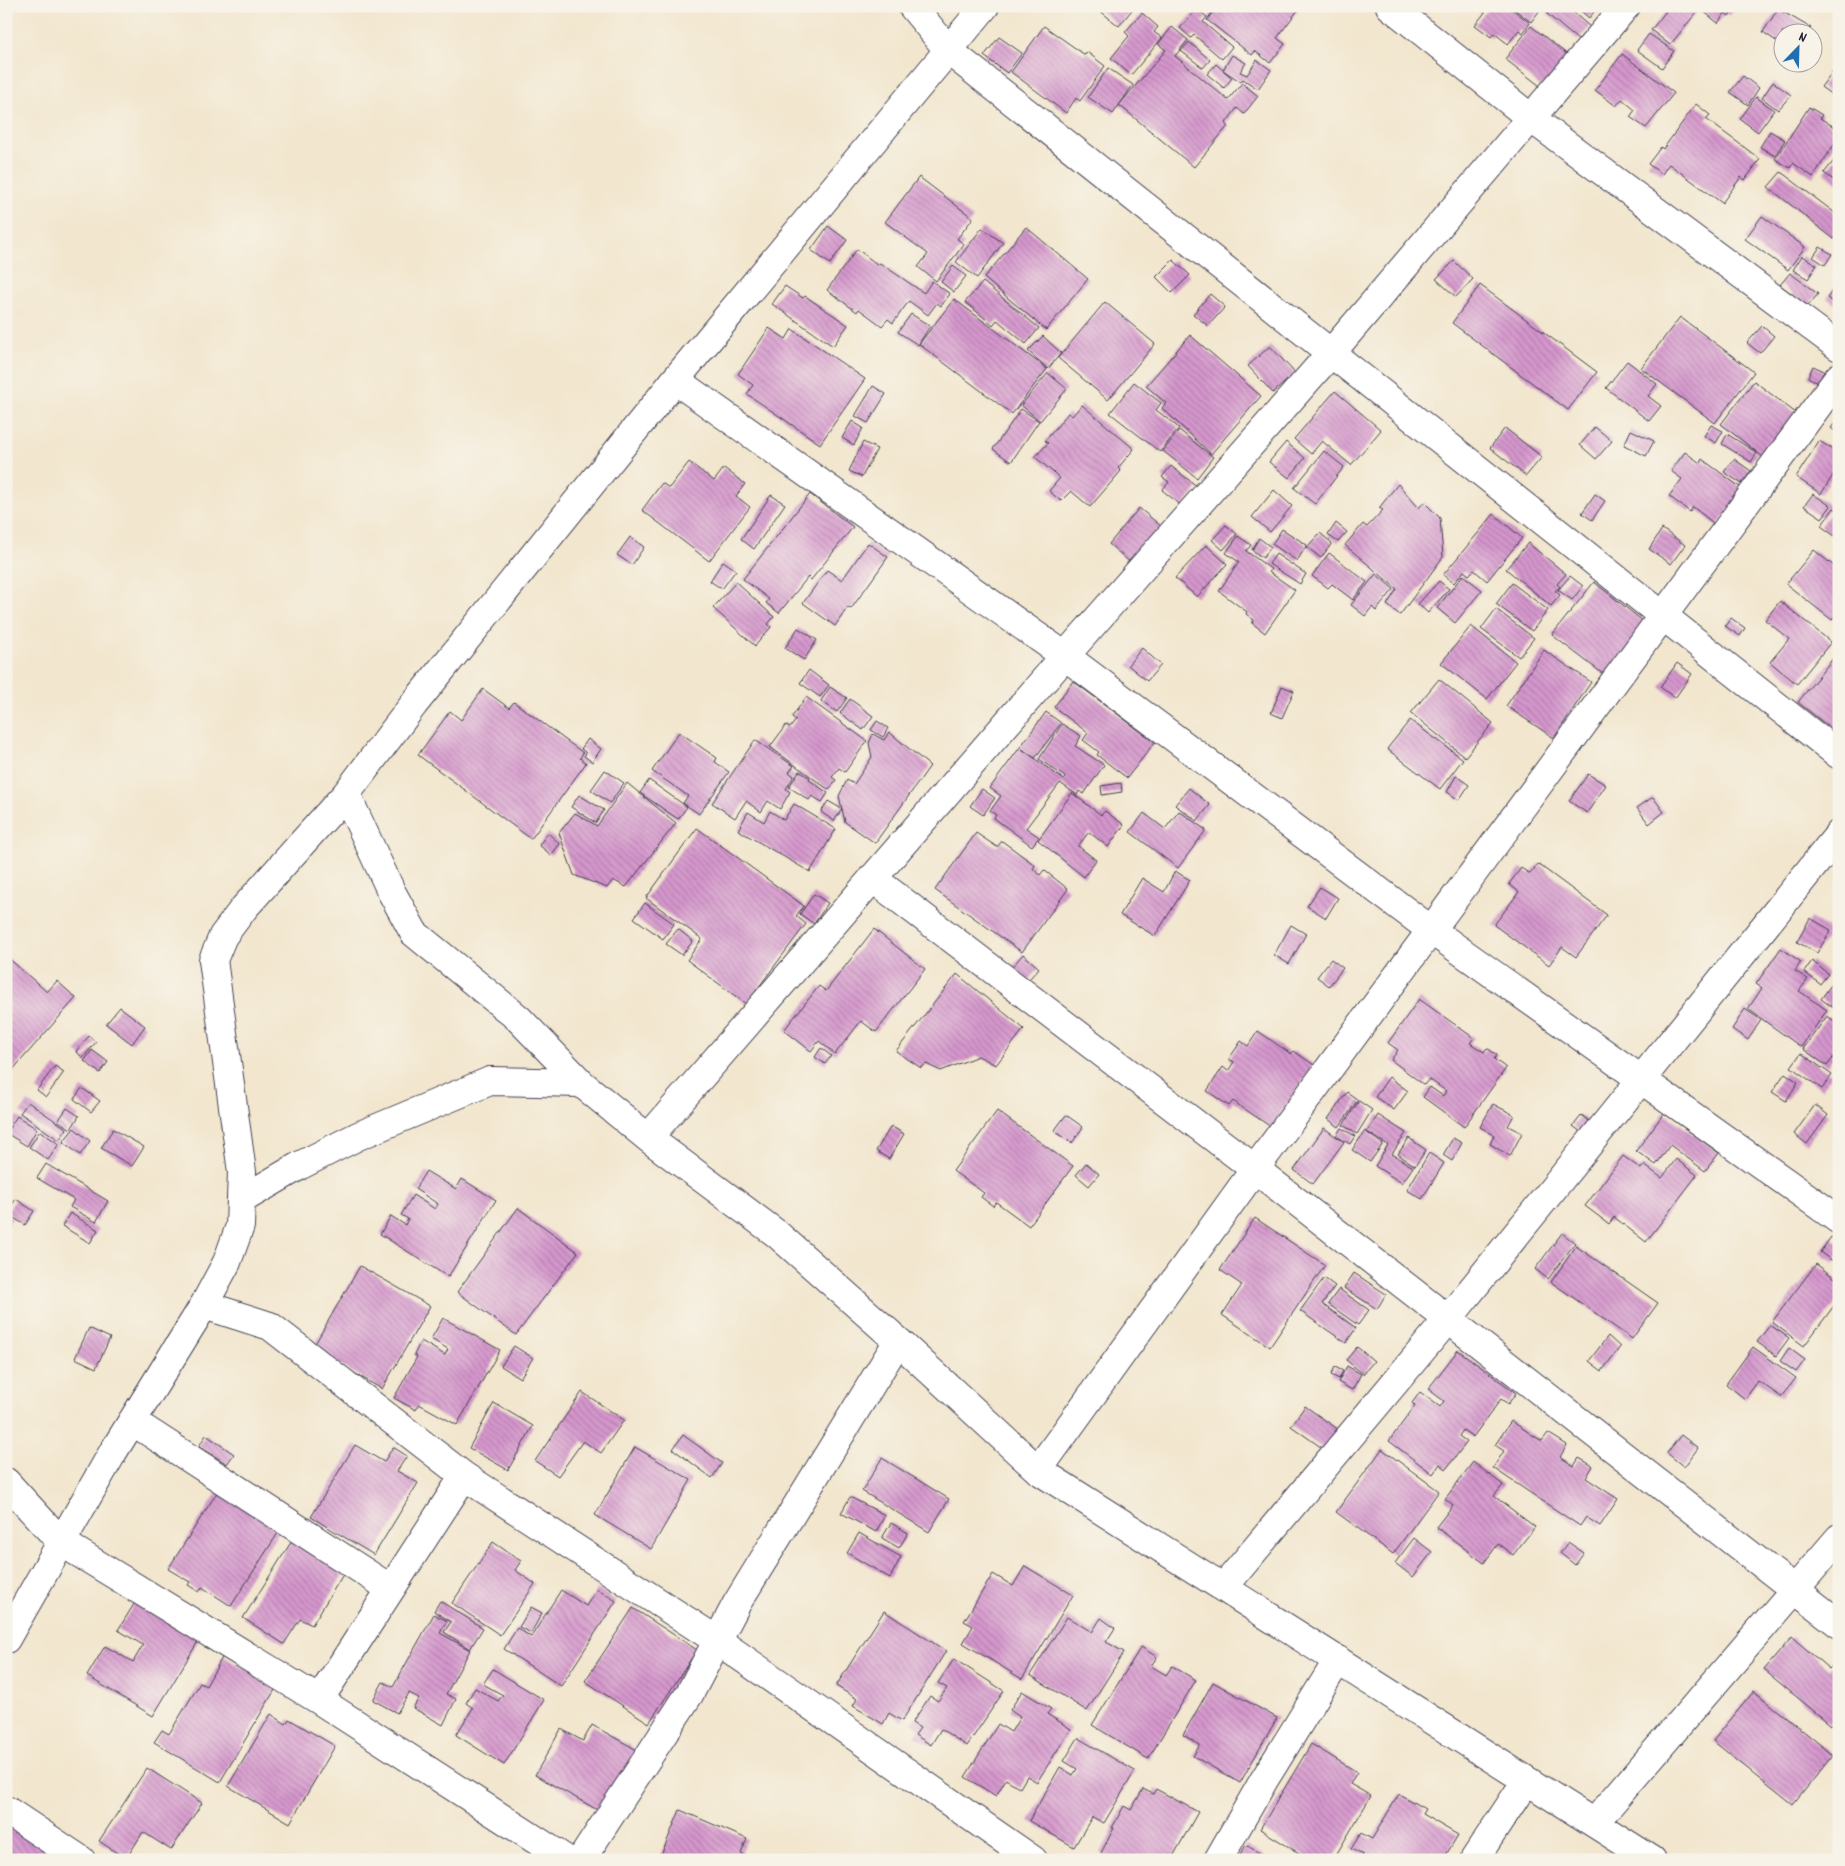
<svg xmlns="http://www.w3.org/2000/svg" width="1845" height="1866" viewBox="0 0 1845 1866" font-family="Dekko,sans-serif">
  <defs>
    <pattern id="building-back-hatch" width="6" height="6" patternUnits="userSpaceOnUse" patternTransform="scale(1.25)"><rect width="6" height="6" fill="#d697cd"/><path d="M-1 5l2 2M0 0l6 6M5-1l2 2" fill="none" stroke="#ad7ba8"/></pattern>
  </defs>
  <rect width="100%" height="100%" fill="#f7f3e8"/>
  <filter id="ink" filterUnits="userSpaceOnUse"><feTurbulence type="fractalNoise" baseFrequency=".02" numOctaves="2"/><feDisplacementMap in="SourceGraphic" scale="10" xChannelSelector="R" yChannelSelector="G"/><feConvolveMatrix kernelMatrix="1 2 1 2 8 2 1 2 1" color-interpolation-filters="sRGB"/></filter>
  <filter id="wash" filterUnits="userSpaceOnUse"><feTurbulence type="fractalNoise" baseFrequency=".0096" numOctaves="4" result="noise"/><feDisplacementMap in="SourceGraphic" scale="20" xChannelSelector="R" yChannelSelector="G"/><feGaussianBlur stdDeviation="1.12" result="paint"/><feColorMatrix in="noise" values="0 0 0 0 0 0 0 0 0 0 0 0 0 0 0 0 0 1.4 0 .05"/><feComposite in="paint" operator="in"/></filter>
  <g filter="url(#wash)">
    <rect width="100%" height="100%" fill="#f2e6ce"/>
    <g id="blocks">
      <!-- building -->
      <path fill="url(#building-back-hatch)" d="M1094,6h41l-16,20z
        M1217,6h84l-24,32 8,6 -15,19 -15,-12 -3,4 -45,-35z
        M1490,6h18l22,17 -7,10 -4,-3 -11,14 -14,-11 -3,4 -16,-12z
        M1514,6h29l-12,16 -18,-14z
        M1553,6h13l24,21 -12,13 -31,-26z
        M1575,6h22l1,1 -9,11z
        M1670,6h19l8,6 -27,33 -19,-15z
        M1697,6h40l-8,10 -4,-3 -7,10z
        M1197,9l10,8 -4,5 29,25 -10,12 -28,-24 -3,3 -11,-10z
        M1778,9l33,19 -3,4h-26v13l-19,-13z
        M1142,13l16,14 -4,5 8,6 -31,37 -20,-17 18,-22 -4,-4z
        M1044,26l41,29 2,-3 18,14 -25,35 -4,-3 -10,15 -55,-41z
        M1531,26l38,30 -25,33 -39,-30z
        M1172,27l16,13 -13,16 53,44 14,-17 16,13 -14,18 -7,-6 -11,15 2,3 -34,41 -75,-62 47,-55 -8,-6z
        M1649,34l25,17 -12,17 -25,-18z
        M999,37l23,16 -15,20 -23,-17z
        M1189,42l21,18 -7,8 -22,-17z
        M1622,54l52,39 -28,35 -16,-11 5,-7 -13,-11 -6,7 -21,-16z
        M1232,55l14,8 -6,9 7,3 10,-15 14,10 -13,19 -15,-10 -2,3 -18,-12z
        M1839,63v37l-18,-13z
        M1216,64l16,14 -8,10 -17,-14z
        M1108,68l25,17 -20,29 -25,-17z
        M1743,76l16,12 -11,17 -18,-13z
        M1773,82l18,13 -13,15 -16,-12z
        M1756,97l18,13 -16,22 -18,-13z
        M1696,104l14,11 -4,4 54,40 -15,21 -4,-3 -19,26 -53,-39 -7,10 -14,-10 13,-17 2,2z
        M1809,107l13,8 -2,3 19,12v7l-26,40 -20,-14 -3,5 -15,-9z
        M1770,131l15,9 -10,16 -15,-9z
        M1837,157l2,1v26l-15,-11z
        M1781,172l58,44v16l-5,7 -66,-52z
        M919,177l54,41 -16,21 7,5 -28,37 -18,-14 10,-13 -43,-32z
        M1762,216l43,31 -17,23 -43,-31z
        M828,226l19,14 -17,24 -19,-14z
        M1026,227l62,52 -42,51 -62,-52z
        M982,228l21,15 -26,35 -21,-16z
        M1820,247l12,7 -7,11 -12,-8z
        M857,249l21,16 2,-2 44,30 8,-12 18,13 -9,12 -4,-3 -9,12 -19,-14 -16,22 -5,-4 -6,7 -23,-17 -2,3 -30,-22z
        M1802,256l15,9 -9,14 -15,-9z
        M1173,260l17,15 -18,18 -16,-16z
        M1454,261l19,18 -17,18 -20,-18z
        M953,266l13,10 -12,16 -13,-10z
        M1790,273l28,21 -10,12 -28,-21z
        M983,282l56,46 -13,16 -29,-24 -4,5 -28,-23z
        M1839,282v25l-12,-9z
        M1480,285l117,87 -29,38 -116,-87z
        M785,286l18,12 2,-2 43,29 -15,21 -61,-42z
        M1210,294l15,13 -17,19 -15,-12z
        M954,299l93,70 -35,45 -93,-70z
        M1105,302l50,42 -47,56 -50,-42z
        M911,314l19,12 -12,19 -20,-13z
        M1680,317l74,55 -39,51 -74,-55z
        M1762,326l12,10 -14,17 -13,-10z
        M769,328l17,11 6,-10 73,50 -45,65 -73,-50 6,-9 -15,-11z
        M1190,335l71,61 -50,58 -49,-46 4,-5 -20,-17z
        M1043,336l18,17 -13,16 -20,-18z
        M1270,346l25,27 -22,20 -25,-27z
        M1627,361l30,23 -9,12 13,10 -12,15 -43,-33z
        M1813,366l11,5 -6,12 -10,-6z
        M1048,373l19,16 -27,32 -19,-16z
        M1754,381l43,33 -34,43 -42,-33z
        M1134,382l27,21 -5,7 23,18 -19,24 -50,-39z
        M873,386l13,8 -18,29 -13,-7z
        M1335,391l46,39 -30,35 -29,-24 -11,13 -17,-15z
        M1082,405l52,44 -16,19 3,3 -31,36 -19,-16 -10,10 -12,-10 11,-13 -25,-21 13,-14 -3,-2 23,-28 4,3z
        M1021,409l18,12 -28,41 -18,-13z
        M1839,418v16l-8,-6z
        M852,421l11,7 -9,17 -12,-7z
        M1711,425l12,6 -7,12 -12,-7z
        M1595,427l17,14 -16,18 -16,-14z
        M1505,428l37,29 -16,19 -36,-28z
        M1179,430l34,27 -16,21 -34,-27z
        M1631,430l23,11 -8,15 -22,-11z
        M1727,434l30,19 -6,9 -29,-18z
        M1819,441l20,12v13l-18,28 -25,-17z
        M863,442l14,7 -15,28 -13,-6z
        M1286,442l19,16 -16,20 -20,-16z
        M1324,451l20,16 -29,37 -21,-16z
        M1685,452l15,11 2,-4 42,31 -27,36 -24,-19 -3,5 -21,-16 13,-17 -11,-8z
        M1734,459l17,12 -9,13 -18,-12z
        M689,462l25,19 10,-13 21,16 -9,12 14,11 -41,54 -67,-51 20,-27 7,5z
        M1171,466l27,21 -15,20 -21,-17 7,-8 -7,-5z
        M1398,484l21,24 5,-6 16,16 3,39 -43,58 -13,-10 10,-16 -52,-44 18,-21 4,3 16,-17 -4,-2z
        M1274,490l18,16 -22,26 -18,-15z
        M810,494l43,33 -42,53 -3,-3 -29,36 -13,-10 3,-4 -26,-20z
        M1595,494l10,7 -13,19 -10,-7z
        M1813,494l18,12 -9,12 -18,-12z
        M771,495l14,9 -31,45 -13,-10z
        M1139,508l23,19 -30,37 -23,-20z
        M1834,508l5,4v27l-18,-13z
        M1494,514l28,24 -35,43 -13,-11 -5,5 -5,-4 -10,12 -11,-8z
        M1336,523l11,9 -9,10 -10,-7z
        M1226,525l11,9 -14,16 -11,-10z
        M1282,529l25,16 -10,16 -25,-17z
        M1662,529l23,16 -14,19 -22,-15z
        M1320,533l12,10 -11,15 -14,-11z
        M1238,536l13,9 -5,6 25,18 -2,3 26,18 -30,43 -13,-10 2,-3 -8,-6 1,-2 -28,-21 20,-29 -13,-9z
        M630,537l14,10 -12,18 -15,-10z
        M1259,538l12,9 -8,11 -11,-8z
        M868,543l20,14 -37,52 -3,-2 -13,19 -32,-23 24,-33 15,10z
        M1528,543l38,31 -9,10 3,3 -5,4 5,4 -9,11 -45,-37z
        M1206,545l21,19 -30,33 -22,-19z
        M1814,550l25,20v41l-7,9 -46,-36z
        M1329,553l38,29 -14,18 -21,-16 -4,4 -16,-12z
        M1276,554l30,20 -6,10 -31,-20z
        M723,561l13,9 -14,19 -12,-8z
        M1376,574l18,15 -18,22 -4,-4 -7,9 -14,-11z
        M1463,575l19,15 -27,33 -18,-15z
        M1570,576l13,10 -11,14 -14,-10z
        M1439,581l10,8 -21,24 -10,-9z
        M736,582l38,35 -6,7 3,3 -16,19 -42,-38z
        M1594,582l54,43 -41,52 -55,-42z
        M1512,583l36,27 -16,21 -36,-27z
        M1780,601l51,41 -34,42 -27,-22 19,-23 -24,-19z
        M1496,609l38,29 -15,19 -38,-28z
        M1731,618l14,10 -5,8 -15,-10z
        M1471,626l45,36 -29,37 -46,-36z
        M798,628l19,12 -13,20 -19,-12z
        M1142,648l19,17 -14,16 -19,-16z
        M1544,650l47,32 -37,56 -48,-32z
        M1839,651v84l-41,-33z
        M1677,663l15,11 -17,24 -15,-11z
        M809,670l20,15 -9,12 -20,-14z
        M1439,679l54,44 -28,34 -54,-44z
        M1073,681l82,61 -28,36 -30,-23 2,-3 -16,-12 5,-7 -34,-26z
        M1282,686l12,5 -12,27 -11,-5z
        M830,687l17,11 -10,14 -16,-11z
        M483,689l26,19 5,-6 69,51 -3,5 6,5 -55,76 -113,-84 32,-44 11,9z
        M806,697l61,44 -22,31 -6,-4 -7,9 4,3 -7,10 -59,-43 16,-22 4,3 6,-8 -4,-3z
        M850,699l23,17 -10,14 -23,-17z
        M1046,712l15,11 -26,35 -13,-9 42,31 1,-3 -26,-18 23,-35 19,12 -6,10 29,19 -20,29 -5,-3 -2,4 -17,-12 -34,45 13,9 -7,9 -38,-28 2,-3 -6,-4 11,-15 -11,-8z
        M1410,720l53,39 -23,30 -53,-40z
        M877,721l11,7 -5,9 -12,-7z
        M679,732l38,26 -2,4 14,10 -30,42 -16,-11 5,-7 -36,-25z
        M889,732l41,34 -55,77 -30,-21 -6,-26 8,-16 7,4 18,-27 -3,-14 4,-9 11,6z
        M588,739l13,10 -9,13 -8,-6 2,-3 -5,-4z
        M755,740l39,26 -5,6 5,4 -8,13 4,3 -10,17 -12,-8 -7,11 -15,-11 -11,17 -23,-15z
        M605,770l19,13 -14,20 -19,-13z
        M799,771l11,7 -1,2 19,13 -6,9 -10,-6 -3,4 -20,-13z
        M1588,774l18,11 -19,28 -18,-12z
        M1456,776l13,9 -10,15 -12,-8z
        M649,780l38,27 -9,12 -38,-26z
        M627,783l49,40 -50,64 -13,-7 -6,8 -33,-13 -15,-42 16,-20 22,13z
        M1121,783l1,9 -20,3 -1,-9z
        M1189,788l21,17 -13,16 -22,-16z
        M982,789l13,9 -12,17 -13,-9z
        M1072,793l29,22 4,-4 19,14 -16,22 -19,-15 -11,14 18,14 -12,17 -46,-37z
        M579,795l25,15 -8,13 -25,-16z
        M1653,797l11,15 -15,12 -12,-16z
        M828,801l14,8 -8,12 -13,-9z
        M794,804l42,25 -26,43 -72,-42 10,-18 16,10 6,-11 14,9z
        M1179,811l27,19 -28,38 -48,-36 14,-19 21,16z
        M697,828l107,78 -8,10 10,8 -60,80 -59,-44 15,-21 -56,-41z
        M548,833l12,11 -9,11 -12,-10z
        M976,833l21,14 5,-6 33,24 -2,4 7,6 4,-5 24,19 -46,63 -87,-62z
        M1538,864l69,51 -31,42 -14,-10 -13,18 -55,-40 25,-33 -10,-8 12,-16 9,6z
        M1175,871l15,9 -35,56 -35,-21 22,-37 22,14z
        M1320,887l18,11 -12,20 -19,-12z
        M814,894l14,9 -14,21 -14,-10z
        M645,903l29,21 -11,15 -29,-21z
        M1810,918l21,12 -14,23 -20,-11z
        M1291,925l15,9 -17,30 -15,-9z
        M678,929l15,12 -11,14 -16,-11z
        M874,929l51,40 -49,63 -15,-11 -26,33 -16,-13 -8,10 -27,-21 35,-44 7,5z
        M1781,948l20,14 -6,9 13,8 -9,12 28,19 -26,37 -53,-38 14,-21 -6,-4z
        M1023,954l16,14 -18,20 -15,-14z
        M6,956l41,36 10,-11 19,17 -66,75 -4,-3z
        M1331,959l12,9 -14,18 -12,-9z
        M1812,961l16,13 -8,10 -16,-12z
        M957,974l67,55 -28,36 -18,-9 -37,15 -15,-7 -5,4 -25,-17z
        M1839,974v38l-18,-13z
        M1419,999l55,39 -4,5 14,9 3,-4 10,7 -3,4 12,9 -42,59 -41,-30 7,-10 13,9 3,-5 -17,-12 -5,6 -33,-25 7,-10 -10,-7z
        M120,1007l25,19 -13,18 -26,-20z
        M1745,1009l16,11 -13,20 -16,-11z
        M1827,1016l12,8v26l-12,16 -24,-17z
        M1258,1031l33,23 3,-3 20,14 -43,62 -38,-26 -4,5 -22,-15 16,-24 5,4 6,-9 -5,-3 12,-18 7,5z
        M89,1036l7,6 -13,16 -7,-7z
        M821,1048l10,8 -6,8 -10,-7z
        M92,1050l16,12 -8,11 -16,-12z
        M1801,1053l31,22 -10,14 -31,-22z
        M55,1066l9,6 -18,25 -9,-7z
        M1785,1073l13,9 -12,19 -14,-9z
        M1389,1077l19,14 -14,19 -19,-13z
        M82,1088l18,13 -9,11 -17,-13z
        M1347,1092l11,8 -19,27 -11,-8z
        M1359,1101l13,9 -15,24 -14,-9z
        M28,1102l39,27 -8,11 -39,-27z
        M1493,1104l21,11 -6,11 14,7 -12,23 -20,-12 4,-9 -14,-8z
        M1815,1105l13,10 -21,29 -13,-10z
        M67,1108l12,8 -8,13 -13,-8z
        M997,1111l76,55 -44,60 -33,-24 -3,4 -12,-9 3,-4 -31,-22z
        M1664,1113l55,40 -14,18 -35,-26 -14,20 -20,-14z
        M1066,1115l17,12 -11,16 -18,-12z
        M1378,1115l28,18 -14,21 21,13 -11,16 -27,-17 13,-21 -21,-13z
        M1582,1115l7,6 -8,11 -8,-6z
        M17,1116l20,13 -10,17 -21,-13z
        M891,1126l13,8 -15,25 -13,-8z
        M74,1128l16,13 -10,14 -17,-13z
        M1324,1128l20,14 -31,42 -19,-14z
        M1341,1128l14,8 -5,8 -14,-8z
        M113,1129l31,18 -12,19 -31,-18z
        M40,1131l19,13 -11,16 -19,-13z
        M1365,1131l18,13 -13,18 -18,-12z
        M1409,1138l17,12 -11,16 -17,-12z
        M1453,1138l9,5 -10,18 -9,-6z
        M1429,1153l15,10 -22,36 -15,-9z
        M1623,1156l18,13 3,-4 18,13 14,-19 21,16 -51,67 -32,-25 -5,7 -24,-18z
        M1086,1163l13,11 -10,12 -13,-11z
        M46,1164l62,37 -12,21 -26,-15 4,-7 -37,-22z
        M426,1171l30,18 6,-10 34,21 -48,77 -68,-43 11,-18 14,9 3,-6 -7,-4 12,-20 22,14 3,-5 -23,-15z
        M16,1199l18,12 -9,14 -19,-12z
        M518,1208l60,44 -62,83 -59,-43z
        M70,1213l28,17 -8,13 -28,-17z
        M6,1215l6,3 -4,7 -2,-1z
        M1255,1218l70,47 -55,82 -48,-32 20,-30 -22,-15z
        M1562,1233l13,10 -27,36 -13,-10z
        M1831,1237l8,6v12l-5,7 -14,-10z
        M1576,1246l82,57 -26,36 -81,-57z
        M1816,1264l23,17v18l-35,47 -32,-24z
        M360,1266l70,40 -48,83 -70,-40z
        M1354,1273l32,21 -9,15 -33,-21z
        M1324,1278l11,8 -13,18 34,24 -10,15 -46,-32z
        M1339,1289l30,21 -11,15 -30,-21z
        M443,1318l57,32 -43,75 -38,-21 -3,6 -22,-12 23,-41 -3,-2 7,-14 24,14 3,-6 -17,-10z
        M1770,1325l19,13 -13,18 -19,-14z
        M89,1328l21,10 -14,30 -21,-10z
        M1608,1336l12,11 -18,24 -13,-10z
        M514,1346l19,12 -13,20 -19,-12z
        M1357,1347l17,14 -11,13 -17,-14z
        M1753,1347l43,31 -15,19 -23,-16 -13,18 -19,-15z
        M1789,1348l16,12 -9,12 -16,-11z
        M1458,1350l58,43 -8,11 -7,-5 -28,38 -10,-7 -4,6 8,6 -21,27 -6,-5 -7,10 -44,-33 26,-35 -3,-3 8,-11 20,15 4,-6 -16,-12z
        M1347,1366l14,8 -9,16 -14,-8z
        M1335,1367l8,4 -4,8 -8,-4z
        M582,1392l42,28 -23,33 -18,-12 -25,35 -23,-15z
        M494,1403l39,23 -25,44 -39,-22z
        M1305,1406l34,24 -14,20 -34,-24z
        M1511,1421l31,20 6,-8 19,12 -7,12 14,9 5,-8 14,8 -7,12 32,21 -18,27 -14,-9 -6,9 -87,-58 11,-17 -9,-6z
        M206,1435l28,19 -7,10 -28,-18z
        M683,1435l39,28 -10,15 -39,-29z
        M1681,1435l17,13 -14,19 -17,-14z
        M355,1445l29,17 9,-15 14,9 -10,15 21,12 -44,72 -63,-38z
        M635,1447l56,33 -40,69 -56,-34z
        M1382,1449l57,42 -46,63 -57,-42z
        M882,1458l67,41 -20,33 -67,-41z
        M1473,1462l30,23 -9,11 41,31 -22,28 -15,-11 -14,19 -48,-36 17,-22 -8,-6z
        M218,1491l62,39 -49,76 -29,-19 -3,5 -11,-7 2,-3 -22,-13z
        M850,1497l35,18 -9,17 -35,-19z
        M891,1523l17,10 -9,15 -17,-10z
        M859,1533l42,24 -11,21 -43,-25z
        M295,1536l52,32 -35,57 -12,-6 -16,25 -41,-26z
        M1414,1538l18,14 -19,25 -18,-14z
        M493,1542l28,19 -6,9 20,14 -35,51 -48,-32z
        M1568,1542l16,11 -9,12 -15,-12z
        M1025,1566l48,29 -51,84 -59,-36 10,-17 -9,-5 29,-47 20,12z
        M597,1589l19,12 -55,85 -57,-37 13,-21 14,9 30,-47 25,16z
        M139,1596l63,39 -49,81 -66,-40 18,-30 28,16 10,-17 -25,-15z
        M440,1601l43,27 -13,21 -26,-17 7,-10 -17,-11z
        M531,1607l11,6 -11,20 -12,-6z
        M633,1608l64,42 -48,73 -64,-42z
        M884,1611l62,40 -44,70 -13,-8 -6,11 -30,-18 4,-7 -21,-13z
        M434,1614l13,7 -7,12 30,17 -24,44 10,5 -13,26 -30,-17 6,-10 -10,-5 -12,20 -24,-13 10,-18 10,5z
        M1067,1617l25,15 9,-14 14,10 -9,14 18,10 -37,59 -57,-36z
        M1792,1637l37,32 10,-11v62l-2,-2 -6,7 -67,-55z
        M1141,1647l16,10 -6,9 15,9 6,-9 24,14 -48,79 -56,-34z
        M223,1656l53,32 -56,94 -66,-40 8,-12 7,4 31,-51 6,3z
        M954,1659l50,32 -37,55 -26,-17 -10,16 -16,-10 5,-7 -8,-5 18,-27 8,5 9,-13 -9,-5z
        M493,1669l51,31 -40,65 -48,-30 17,-27 -7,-5 9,-15 23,13 5,-6 -20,-11z
        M1213,1682l64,36 -37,65 -47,-27 7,-11 -17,-10z
        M1022,1691l29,18 -4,5 24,15 -34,53 -10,-6 -7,12 -14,-9 -10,17 -31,-19 33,-53 13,8 9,-15 -10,-7z
        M1754,1691l79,64 -40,50 -80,-64z
        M271,1714l15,10 3,-5 46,27 -45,77 -62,-37z
        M592,1725l45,25 -34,63 -68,-38 26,-46 22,12z
        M1078,1738l57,33 -31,52 -12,-6 -18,30 -45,-26 31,-54 13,8 4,-6 -13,-8z
        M1311,1744l46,28 -7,12 21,12 -38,64h-23l-50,-31z
        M147,1768l55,35 -31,47 -28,-18 -17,27 -27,-18z
        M1143,1789l10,5 3,-5 42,23 -27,48h-19v-1l-4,-2 -2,3h-32l-13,-7 13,-25h-2l12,-22 7,4z
        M1399,1794l26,15 -3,5 36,21 -15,25h-83l3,-5 -12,-6 10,-16 11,6z
        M680,1810l67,29 -6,15 14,6h-96z
        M6,1819l48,30 -7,11h-41z
        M1246,1845l25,15h-34z"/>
    </g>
  </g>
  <g filter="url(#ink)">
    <use href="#blocks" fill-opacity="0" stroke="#413f51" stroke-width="1"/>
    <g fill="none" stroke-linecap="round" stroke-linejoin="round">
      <defs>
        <path id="minor" d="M912,6l37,45 890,704
          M1390,6l142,113 307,228
          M675,380l390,276 366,274 408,290
          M346,794l45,97 23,42 104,85 63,65 67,55 129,96 121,107 140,129 614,390
          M872,878l383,291 584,455
          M648,1138l417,-482 266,-303 295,-347
          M241,1200l58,-34 59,-30 132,-55 91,2
          M204,1305l66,21 194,150 254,165 315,219
          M132,1421l259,168
          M1038,1470l217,-301 584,-792
          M6,1482l55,60 258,158 248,160
          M1223,1588l225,-269 391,-485
          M6,1639l107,-187 91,-147 23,-43 13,-36 2,-54 -29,-212 10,-24 21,-28 102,-114 68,-90 261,-324 310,-374
          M319,1700l145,-224
          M6,1810l75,50
          M1594,1823l245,-285
          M581,1860l109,-167 47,-90 161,-262
          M1218,1860l46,-80 74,-120
          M1474,1860l52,-79"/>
      </defs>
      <!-- minor casing -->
      <use href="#minor" stroke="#413f51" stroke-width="30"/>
      <!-- minor -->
      <use href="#minor" stroke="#fff" stroke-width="28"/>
    </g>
  </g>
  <!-- margin -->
  <rect width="1845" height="1866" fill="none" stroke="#f7f3e8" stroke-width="25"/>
  <!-- north arrow -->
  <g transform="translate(1798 48) rotate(23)"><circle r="24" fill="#f7f3e8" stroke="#a29fa3"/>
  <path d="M0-4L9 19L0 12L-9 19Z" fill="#1f6fb2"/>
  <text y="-8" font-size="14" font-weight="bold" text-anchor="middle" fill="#22223b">N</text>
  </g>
</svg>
